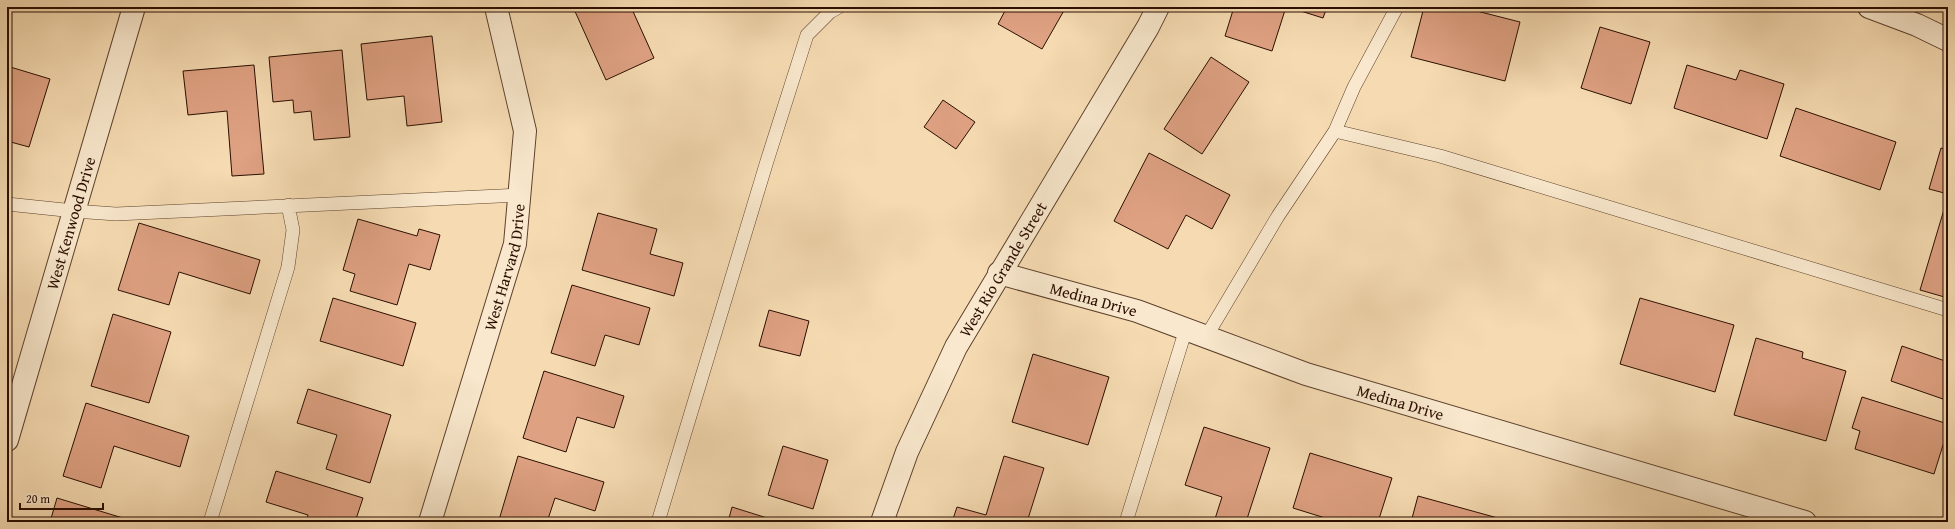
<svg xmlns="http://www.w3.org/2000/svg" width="1955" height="529" viewBox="0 0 1955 529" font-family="'Gentium Book Plus',serif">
  <rect width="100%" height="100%" fill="#f6dbb2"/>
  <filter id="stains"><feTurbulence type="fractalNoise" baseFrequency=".005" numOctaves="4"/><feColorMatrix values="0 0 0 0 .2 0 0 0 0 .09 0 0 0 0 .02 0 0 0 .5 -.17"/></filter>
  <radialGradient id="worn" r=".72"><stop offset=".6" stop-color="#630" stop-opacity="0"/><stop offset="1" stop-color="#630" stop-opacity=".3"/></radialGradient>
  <!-- building -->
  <path fill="#dea182" stroke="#2a0e00" d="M573,7h58l23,51 -48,22z
    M1007,7h59l-24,42 -44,-25z
    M1234,7h52l-14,44 -47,-15z
    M1288,7h39l-4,11z
    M1424,7h37l59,15 -15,59 -94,-24z
    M1600,27l50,15 -19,62 -50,-16z
    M432,36l10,86 -35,4 -3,-30 -37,4 -6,-56z
    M342,50l8,87 -36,3 -3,-29 -17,2 -1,-13 -20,2 -4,-45z
    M1211,57l38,25 -47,72 -38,-25z
    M254,65l10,109 -32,2 -5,-65 -39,4 -5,-44z
    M1687,65l49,15 4,-10 44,14 -17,55 -93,-31z
    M7,66l43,13 -21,68 -22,-6z
    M943,100l32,22 -19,27 -32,-22z
    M1796,108l100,34 -16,48 -100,-34z
    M1941,148l7,2v44l-19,-5z
    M1149,153l81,42 -18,34 -26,-14 -18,34 -54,-28z
    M1948,196v102l-28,-8z
    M598,213l59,16 -7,25 33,9 -9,33 -92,-26z
    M358,219l59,17 2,-7 21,6 -10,35 -21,-6 -12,41 -47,-14 5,-17 -12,-4z
    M139,223l121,37 -10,34 -71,-22 -10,33 -51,-15z
    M572,285l78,23 -11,37 -34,-10 -10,31 -44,-13z
    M333,298l83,25 -13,43 -83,-25z
    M1640,298l94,27 -19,67 -95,-28z
    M769,310l40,11 -9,35 -41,-10z
    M113,314l58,18 -22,71 -58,-17z
    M1756,338l47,14 -1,6 44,13 -20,70 -92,-26z
    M1902,346l46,16v23l-5,14 -52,-18z
    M1033,354l76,23 -21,68 -76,-23z
    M544,371l80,25 -10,32 -37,-11 -11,35 -43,-14z
    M308,389l83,26 -21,68 -44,-14 11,-34 -40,-12z
    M1862,397l86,27v5l-14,45 -79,-25 5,-18 -8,-3z
    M86,403l103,33 -9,31 -66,-21 -13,42 -38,-12z
    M1204,427l66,21 -24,74h-32l8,-25 -37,-12z
    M783,446l45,14 -15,49 -45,-14z
    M1310,453l82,25 -14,44h-40l-45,-14z
    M518,456l86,26 -9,29 -40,-13 -8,24h-41l-7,-2z
    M1004,456l40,12 -17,54h-75l5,-15 29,8z
    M276,471l87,27 -8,24h-49l2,-7 -42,-13z
    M1418,496l87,24 -1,2h-93z
    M57,498l79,24h-86z
    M732,507l48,15h-52z"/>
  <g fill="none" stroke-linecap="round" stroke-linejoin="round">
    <defs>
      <path id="lane" d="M1335,131l19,-44 43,-80
        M7,204l67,7 42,3 403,-19
        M1206,337l72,-121 57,-85 105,25 508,154
        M210,522l78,-255 5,-37 -5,-25
        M658,522l109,-361 40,-126 23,-23 9,-5
        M1126,522l60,-193"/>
      <g id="street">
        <path d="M1869,7l48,18 31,15"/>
        <path id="s1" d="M999,273l138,38 169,63 499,148"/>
        <path id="s2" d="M7,440l127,-433"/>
        <path id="s3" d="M430,522l85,-278 10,-113 -29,-124"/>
        <path id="s4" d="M882,522l25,-70 49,-105 192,-320 10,-20"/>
      </g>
    </defs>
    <!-- lane casing -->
    <use href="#lane" stroke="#5d412c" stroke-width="14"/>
    <!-- street casing -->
    <use href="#street" stroke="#5d412c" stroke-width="24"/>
    <!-- lane -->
    <use href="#lane" stroke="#f9e8cd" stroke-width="13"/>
    <!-- street -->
    <use href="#street" stroke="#f9e8cd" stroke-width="22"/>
  </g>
  <g text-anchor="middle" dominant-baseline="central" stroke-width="3" stroke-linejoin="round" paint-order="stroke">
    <!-- street labels -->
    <g font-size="16" fill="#2a0e00" stroke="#f9e8cd">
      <text stroke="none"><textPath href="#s2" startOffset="226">West Kenwood Drive</textPath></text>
      <text stroke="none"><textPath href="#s3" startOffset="266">West Harvard Drive</textPath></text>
      <text stroke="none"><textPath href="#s4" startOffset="281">West Rio Grande Street</textPath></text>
      <text stroke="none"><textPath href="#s1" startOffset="98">Medina Drive</textPath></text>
      <text stroke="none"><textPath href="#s1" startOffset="422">Medina Drive</textPath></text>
    </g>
  </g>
  <!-- margin -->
  <rect width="1955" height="529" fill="none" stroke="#f6dbb2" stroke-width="24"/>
  <rect x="8" y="8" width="1939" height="513" fill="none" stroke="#2a0e00" stroke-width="2"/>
  <rect x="12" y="12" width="1931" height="505" fill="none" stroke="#2a0e00"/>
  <!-- scale -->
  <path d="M20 503v6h83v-6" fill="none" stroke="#2a0e00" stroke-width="2"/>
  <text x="26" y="503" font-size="12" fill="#2a0e00" stroke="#f9e8cd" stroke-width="3" paint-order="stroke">20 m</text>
  <rect width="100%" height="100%" filter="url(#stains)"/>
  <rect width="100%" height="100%" fill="url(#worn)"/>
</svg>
